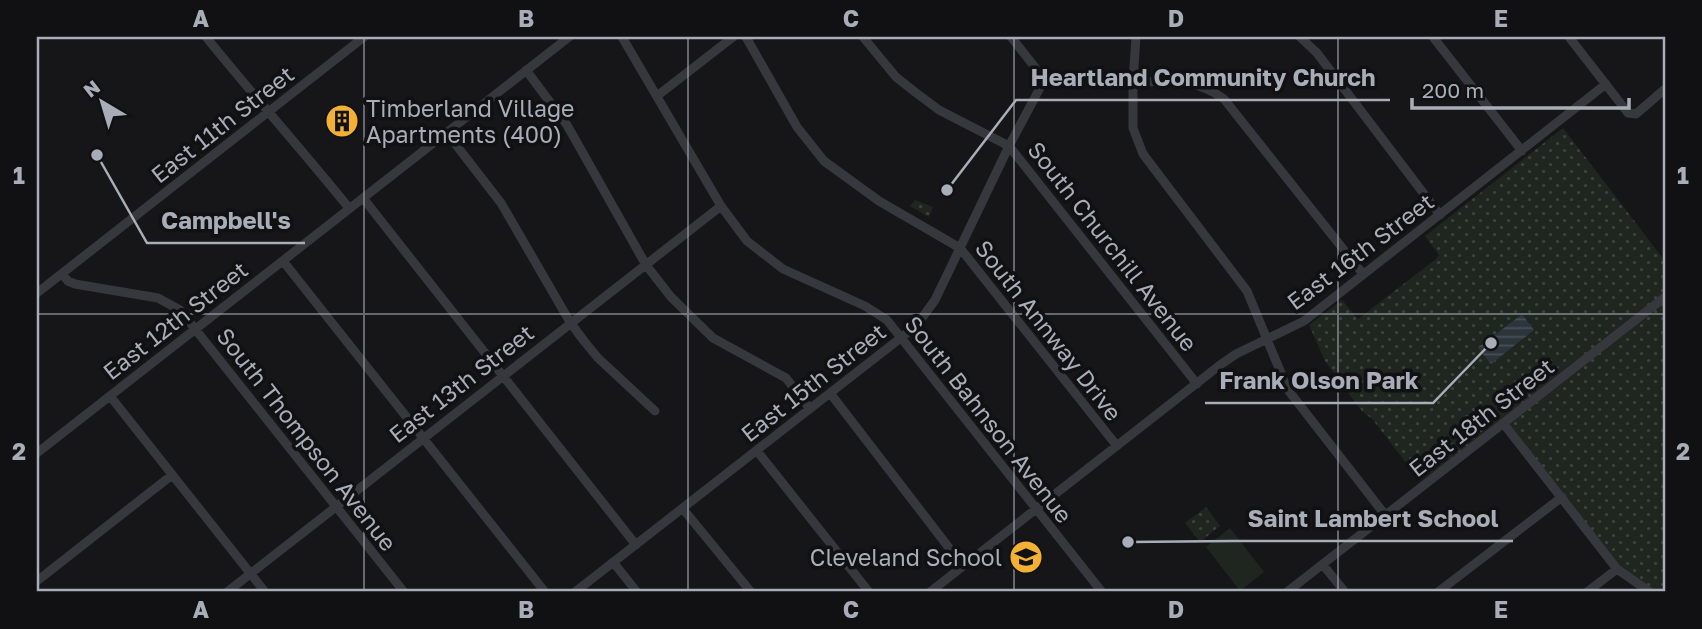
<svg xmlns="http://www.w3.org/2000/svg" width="1702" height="629" viewBox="0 0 1702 629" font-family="'Golos Text',sans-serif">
  <defs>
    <pattern id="park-dots" width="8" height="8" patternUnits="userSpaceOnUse" patternTransform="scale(1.75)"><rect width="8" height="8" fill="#1e261f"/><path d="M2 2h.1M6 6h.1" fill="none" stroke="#3c433d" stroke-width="1.8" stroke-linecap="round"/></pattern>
    <pattern id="water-rules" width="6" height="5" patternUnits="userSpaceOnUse" patternTransform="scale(1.75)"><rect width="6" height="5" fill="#2c353c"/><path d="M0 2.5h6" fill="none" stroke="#485056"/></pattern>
  </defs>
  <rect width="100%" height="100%" fill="#161618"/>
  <!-- green -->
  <path fill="#1e261f" d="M1230,528l34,44 -24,19 -34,-44z"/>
  <!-- park -->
  <path fill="url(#park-dots)" d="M1563,128l102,133v331h-15l-33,-23 -114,-145 -83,57 -47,-61 -11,-9 -17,-22 -20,-28 -16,-36 33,-25 16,19 78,-60 3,-4 -14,-19z
    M915,200l18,7 -4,10 -19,-11z
    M1206,507l14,19 -20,16 -15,-19z"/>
  <!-- water -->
  <path fill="url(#water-rules)" d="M1522,314l12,16 -43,34 -13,-16z"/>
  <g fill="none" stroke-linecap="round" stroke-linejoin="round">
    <!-- minor -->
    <path stroke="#37383d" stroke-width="9" d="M206,37c47,58 96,113 143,171
      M622,37l99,169 26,35 36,28 82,37 22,14 215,272
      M746,37l51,90 27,34 55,40 81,47 157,198
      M863,37l33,40 19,15 24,18 70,36 188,238
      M1011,37l34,43
      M1300,37l17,16 123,162
      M1433,37l89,114
      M1569,37l59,76 8,1 29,-25
      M526,70l41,55 79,140 25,32 42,41 73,40 24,31
      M657,96l76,-59
      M446,132l55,71 69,119 14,19 14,17 57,53
      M363,198l273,347
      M283,261l262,331
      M62,274l6,7 7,3 83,14 22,12 224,282
      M1363,274l-139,-175c-29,-22 -57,-17 -91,-17v46l10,26 104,137 41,99 98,126
      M37,293l327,-256
      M830,393l133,173
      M110,396l155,196
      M1503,423l114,146 33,23
      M757,451l112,141
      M37,453l532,-416
      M683,509l68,83
      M613,562l24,30
      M1323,565l22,27
      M37,581l135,-106
      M227,592l494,-386
      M575,592l341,-266 19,-26 74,-154 33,-62 6,-5 85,3 3,-45
      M930,592l290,-227 16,-11 68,-33 302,-237
      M1287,592l378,-295
      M1438,592l124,-95
      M1587,592l30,-23"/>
  </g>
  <!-- grid -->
  <path fill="none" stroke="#a8adb8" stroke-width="2" stroke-opacity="0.55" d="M364,37v555M688,37v555M1014,37v555M1338,37v555M37,314h1628"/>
  <!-- icons -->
  <defs>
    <symbol id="building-disc" viewBox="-11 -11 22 22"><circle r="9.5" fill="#f2b134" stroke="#111113"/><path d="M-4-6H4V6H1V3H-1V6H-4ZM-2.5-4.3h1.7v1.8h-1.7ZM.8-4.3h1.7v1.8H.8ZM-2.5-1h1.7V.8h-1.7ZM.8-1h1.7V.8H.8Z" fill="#111"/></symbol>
    <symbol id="school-disc" viewBox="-11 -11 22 22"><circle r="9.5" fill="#f2b134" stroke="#111113"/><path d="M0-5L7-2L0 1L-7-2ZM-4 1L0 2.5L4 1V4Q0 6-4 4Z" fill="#111"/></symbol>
  </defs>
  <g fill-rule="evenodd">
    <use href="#building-disc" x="323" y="102" width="38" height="38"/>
    <use href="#school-disc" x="1007" y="538" width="38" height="38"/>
  </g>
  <g text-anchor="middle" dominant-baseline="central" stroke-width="7" stroke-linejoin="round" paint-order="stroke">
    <!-- poi labels -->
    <g font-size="23" fill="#a8adb8" stroke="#111113" text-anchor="start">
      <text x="366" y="108">Timberland Village<tspan x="366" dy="26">Apartments (400)</tspan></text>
      <text x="1002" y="557" text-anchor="end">Cleveland School</text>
    </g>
    <!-- street labels -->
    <g font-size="23" fill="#a8adb8" stroke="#111113">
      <text transform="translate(222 124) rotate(-38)">East 11th Street</text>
      <text transform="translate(1113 246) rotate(52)">South Churchill Avenue</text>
      <text transform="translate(1360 251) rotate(-37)">East 16th Street</text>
      <text transform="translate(175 320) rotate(-38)">East 12th Street</text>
      <text transform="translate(1049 330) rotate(52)">South Annway Drive</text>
      <text transform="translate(813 382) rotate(-38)">East 15th Street</text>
      <text transform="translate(461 383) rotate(-38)">East 13th Street</text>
      <text transform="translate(1481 417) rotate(-38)">East 18th Street</text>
      <text transform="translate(989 419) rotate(52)">South Bahnson Avenue</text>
      <text transform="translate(307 439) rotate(52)">South Thompson Avenue</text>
    </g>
  </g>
  <!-- callouts -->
  <path fill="none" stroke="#a8adb8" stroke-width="2.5" d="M947 190L1016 100H1390M97 155L147 243H305M1491 343L1433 403H1205M1128 542L1233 541H1513"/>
  <g fill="#a8adb8" stroke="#111113" stroke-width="2.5">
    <circle cx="947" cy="190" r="7"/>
    <circle cx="97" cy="155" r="7"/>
    <circle cx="1491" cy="343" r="7"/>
    <circle cx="1128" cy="542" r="7"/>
  </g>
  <g font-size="24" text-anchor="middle" font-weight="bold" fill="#a8adb8" stroke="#111113" stroke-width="7" stroke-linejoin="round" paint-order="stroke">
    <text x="1203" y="86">Heartland Community Church</text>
    <text x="226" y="229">Campbell's</text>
    <text x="1319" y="389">Frank Olson Park</text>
    <text x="1373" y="527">Saint Lambert School</text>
  </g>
  <!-- border -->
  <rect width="1702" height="629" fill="none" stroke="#111113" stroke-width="77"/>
  <!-- north arrow -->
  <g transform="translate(102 102) rotate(322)" stroke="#111113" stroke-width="5" paint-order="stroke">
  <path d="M0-5L12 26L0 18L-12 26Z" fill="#a8adb8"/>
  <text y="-10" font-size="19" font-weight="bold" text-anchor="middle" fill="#a8adb8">N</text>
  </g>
  <!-- scale -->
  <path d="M1412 98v10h217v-10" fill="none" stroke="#a8adb8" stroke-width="3.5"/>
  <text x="1422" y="98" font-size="21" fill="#a8adb8" stroke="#111113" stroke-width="5" paint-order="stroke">200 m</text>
  <rect x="38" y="38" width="1626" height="552" fill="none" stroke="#a8adb8" stroke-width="2.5"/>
  <g font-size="23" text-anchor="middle" font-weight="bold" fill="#a8adb8">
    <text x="201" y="27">A</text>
    <text x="526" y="27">B</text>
    <text x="851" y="27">C</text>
    <text x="1176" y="27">D</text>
    <text x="1501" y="27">E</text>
    <text x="19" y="184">1</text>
    <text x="1683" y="184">1</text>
    <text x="19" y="460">2</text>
    <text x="1683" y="460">2</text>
    <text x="201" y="618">A</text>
    <text x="526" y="618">B</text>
    <text x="851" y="618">C</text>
    <text x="1176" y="618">D</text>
    <text x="1501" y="618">E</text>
  </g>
</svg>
